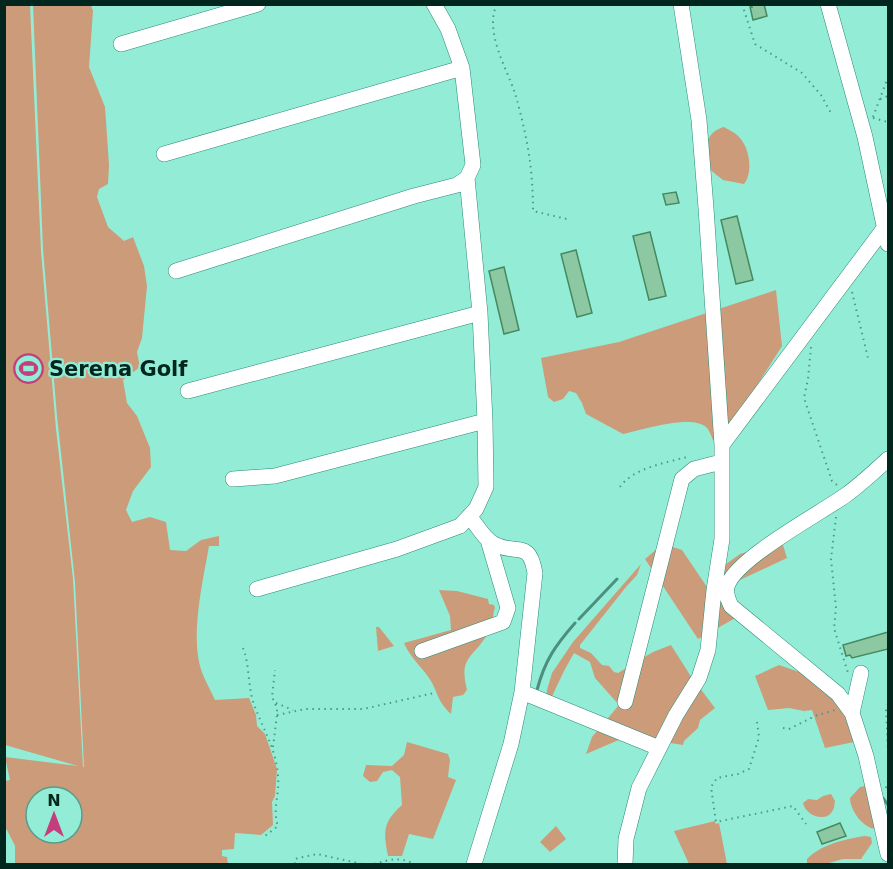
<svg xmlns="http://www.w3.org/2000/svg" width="893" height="869" viewBox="0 0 893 869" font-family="'DejaVu Sans',sans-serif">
  <rect width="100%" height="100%" fill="#93edd6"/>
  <!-- green -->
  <path fill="#cb9b7a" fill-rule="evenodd" d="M5,4l25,1 11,246 15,178 17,150 10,188h1l-9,-185 -18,-166 -14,-167 -10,-244h58l2,6 -4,56 16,40 4,58 -1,19 -9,5 -2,8 11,30 16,14 9,-4 11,29 3,20 -5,52 -5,14 3,15 -17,13 4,23 10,13 13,32 1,19 -18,24 -7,19 6,12 18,-5 16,5 4,28 16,1 15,-11 18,-4v10h-10c-6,34 -18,87 -9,120 3,11 10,23 15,34l34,-2 7,17 1,11 8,8 12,35 -2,27 -3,6 1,23 -12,10 -26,-2 -1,16 -12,1v6l5,1 1,7h-213v-18l-8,-16 -2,-1v-48l5,-1 -5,-23 73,9 -73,-21zM36,797h36v36h-36z
    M724,127c5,3 12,6 16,11 10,11 13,35 4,46l-21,-4 -19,-15c1,-16 1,-33 20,-38z
    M776,290l6,56 -58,91 -11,3c-2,-5 -4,-10 -7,-13 -15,-13 -65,3 -83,7l-37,-20 -4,-11 -6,-10 -7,-2 -6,8 -9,3 -6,-5 -7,-39 78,-16z
    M782,542l5,16 -60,28 -15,-3 -4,-6 32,-23z
    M667,545l15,5 27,40 30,26 -41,23 -53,-80 13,-11z
    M641,564l-4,11 -11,12 -46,58v3l11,5 11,12 7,1 5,6 4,1 35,-21 18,-7 19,30 25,33 -15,12 -2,8 -14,13 -1,4 -55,-9 -42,18 6,-17 27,-32 -24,-27 -5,-16 -16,-9 -10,18 -19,40 2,-21 5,-17 21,-31z
    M439,590l18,1 31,8 1,5 5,1 1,3c-3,7 -1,13 -3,19 0,1 -5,8 -5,8 -16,25 -28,22 -20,55l-4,5 -10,2 -2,17c-15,-14 -13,-23 -22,-36 -9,-13 -19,-21 -25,-35l47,-13 -1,-14z
    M376,627h3l15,19 -16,5z
    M779,665l23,8 36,23 16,46 -29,6 -13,-38 -8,1 -15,-3 -21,2 -13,-34z
    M407,742l41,12 2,6 -2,17 8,3 -23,59 -24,-5 -7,22h-14c-5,-25 -5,-34 14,-51l-2,-28 -8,-7 -9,2 -6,9 -7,1 -7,-6 3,-11 26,1 12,-11z
    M865,786l12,43c-14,0 -27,-19 -27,-31l10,-11z
    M831,794l4,7c-1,3 0,6 -2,9 -7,14 -28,5 -30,-7l5,-4 9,1 6,-4z
    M715,821l1,3 3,-1 8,41h-38l-15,-33z
    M556,826l10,13 -16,13 -10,-10z
    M865,836l6,1 1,6 -11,16h-18l-18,5h-18v-5c15,-15 38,-20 58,-23z"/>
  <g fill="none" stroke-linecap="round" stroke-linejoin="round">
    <!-- stream -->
    <path stroke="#4c8f7f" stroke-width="3" d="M579,619l38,-40
      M537,690c8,-30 18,-44 38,-67
      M883,798l5,7"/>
  </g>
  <!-- building -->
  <path fill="#8cc9a2" stroke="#458961" stroke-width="1.5" d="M751,4h13l3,12 -14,4 -3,-13h2z
    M676,192l3,11 -13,2 -3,-11z
    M737,216l16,64 -17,4 -15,-64z
    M650,232l16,64 -17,4 -16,-64z
    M576,250l16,63 -15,4 -16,-63z
    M504,267l15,63 -15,4 -15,-63z
    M888,632v17l-36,9 -2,-3 -4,1 -3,-11z
    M840,823l6,13 -24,8 -5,-12z"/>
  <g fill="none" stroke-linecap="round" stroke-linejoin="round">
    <defs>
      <path id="minor" d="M828,4l37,133 23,107
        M121,44l137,-40
        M164,154l298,-86
        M176,271l238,-75 43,-11 10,-7 6,-13 -11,-97 -14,-39 -14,-25
        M188,391l292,-78
        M722,445l163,-218
        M233,479l42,-3 210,-55
        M469,516c8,9 15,23 25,28 22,12 35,-6 41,29l-13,119
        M257,589l140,-40 63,-23 16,-17 10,-22 -1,-66 -5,-108 -13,-135
        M422,651l81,-29 5,-14 -20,-68
        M861,673l-9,40 14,43 22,98
        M625,702l57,-223 12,-10 27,-7
        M852,713l-14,-19 -107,-88c-3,-7 -7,-15 -3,-22 11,-27 91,-70 118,-89 15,-11 29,-24 42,-36
        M474,864l37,-120 11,-52 137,56
        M625,864l1,-25 13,-51 37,-73 23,-37 9,-28 6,-60 8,-51v-94l-16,-237 -7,-88 -18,-116"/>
    </defs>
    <!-- minor casing -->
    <use href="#minor" stroke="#2a8a76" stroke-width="16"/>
    <!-- path -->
    <path stroke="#529685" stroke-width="2" stroke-dasharray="1.5 4.5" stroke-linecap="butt" d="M497,4c-13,27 9,63 18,89 4,14 8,30 11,45 5,24 7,48 7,73l34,8
      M742,4l13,40 47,29 19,22 10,18
      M880,99l8,-3
      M873,117l15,-40
      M873,118l15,4
      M852,292l16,66
      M811,347l-3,32 -4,19 28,83 6,5
      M620,487c13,-19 45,-24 67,-30
      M836,517l-5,42 5,49 -2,20 14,45
      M243,648c6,15 5,33 9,50 8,27 24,48 26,78 2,17 -6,34 0,50l-13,10
      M276,703l17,7
      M888,704l-2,5 2,42
      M277,715l28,-6h58l71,-16
      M757,722l2,15 -10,32 -11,5 -21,4 -6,9 5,35 77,-16 13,18
      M783,728l6,1 26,-13 20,-6
      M273,747l4,-32v-7l-5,-11 3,-27
      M886,788l2,-7
      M295,864v-5l3,-1 19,-4 45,10
      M374,864c15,-4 25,-8 40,0"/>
    <!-- minor -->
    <use href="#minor" stroke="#fff" stroke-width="15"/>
  </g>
  <!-- icons -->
  <defs>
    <symbol id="stadium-ring" viewBox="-11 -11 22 22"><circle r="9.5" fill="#93edd6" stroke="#c53d7c" stroke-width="1.5"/><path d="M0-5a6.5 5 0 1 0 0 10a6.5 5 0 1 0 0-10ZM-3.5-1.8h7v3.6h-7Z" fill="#c53d7c"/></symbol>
  </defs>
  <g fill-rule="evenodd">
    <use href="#stadium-ring" x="12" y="352" width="33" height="33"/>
  </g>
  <g text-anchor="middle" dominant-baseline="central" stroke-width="4.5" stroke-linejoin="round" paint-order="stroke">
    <!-- poi labels -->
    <g font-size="21" font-weight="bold" fill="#00261e" stroke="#93edd6" text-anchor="start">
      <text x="49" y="369">Serena Golf</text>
    </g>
  </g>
  <!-- border -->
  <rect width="893" height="869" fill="none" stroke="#00261e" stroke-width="12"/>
  <!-- north arrow -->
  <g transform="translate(54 815)"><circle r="28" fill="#93edd6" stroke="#589d8c" stroke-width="1.5"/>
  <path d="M0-4.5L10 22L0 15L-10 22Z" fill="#c53d7c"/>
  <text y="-9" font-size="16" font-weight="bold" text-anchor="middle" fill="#00261e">N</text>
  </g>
</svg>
